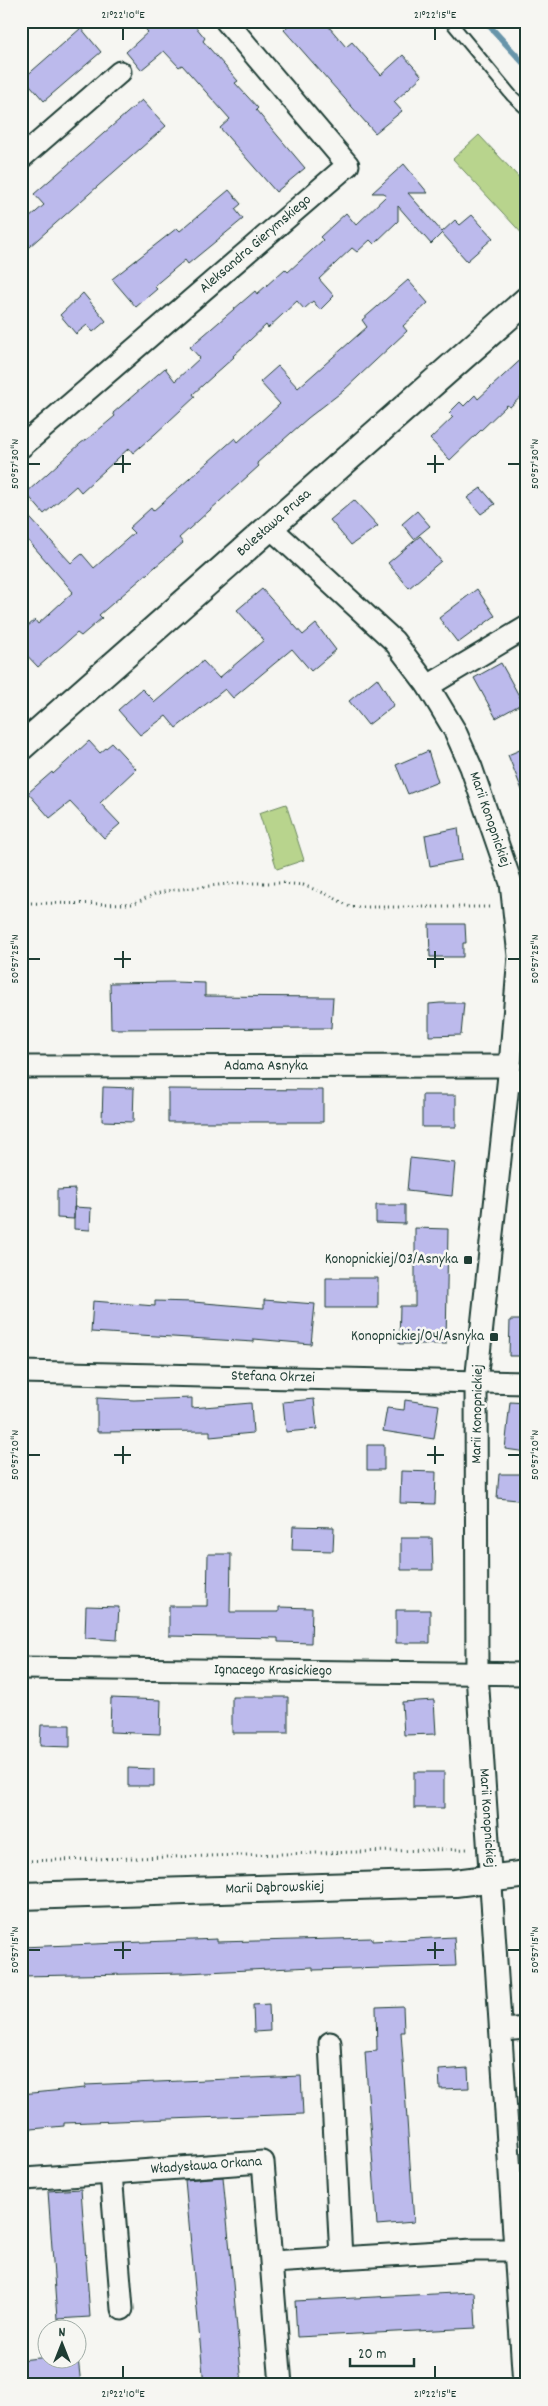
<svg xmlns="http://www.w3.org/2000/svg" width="548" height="2406" viewBox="0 0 548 2406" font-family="Dekko,sans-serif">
  <rect width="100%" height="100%" fill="#f6f6f2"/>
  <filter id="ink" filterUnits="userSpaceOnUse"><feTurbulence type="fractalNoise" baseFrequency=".02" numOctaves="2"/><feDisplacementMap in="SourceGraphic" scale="10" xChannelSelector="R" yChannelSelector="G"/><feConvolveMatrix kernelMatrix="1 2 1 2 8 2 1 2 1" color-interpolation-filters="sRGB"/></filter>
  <g filter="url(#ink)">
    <!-- green -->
    <path fill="#b8d48d" stroke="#6c8860" d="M479,135l48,51v53l-74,-80z
      M286,804l18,56 -27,9 -18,-56z"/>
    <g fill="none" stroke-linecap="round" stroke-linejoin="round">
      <!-- stream -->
      <path stroke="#6895aa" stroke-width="6" d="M485,21l42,46"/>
    </g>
    <!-- building -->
    <path fill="#bcbaec" stroke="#1f3d34" d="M138,21h53l14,17 -2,3 35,40 -3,2 23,25 -2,2 49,58 -29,24 -56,-64 10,-9 -48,-54 -3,2 -15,-16 -23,19 -15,-18 22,-20z
      M293,21h31l22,26 6,-5 29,33 22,-20 19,21 -28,26 8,9 -27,22 -91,-103z
      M81,28l20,24 -57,49 -20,-23z
      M142,100l24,26 -145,128v-29l23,-20 -10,-11z
      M404,164l24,29h-20l34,39 13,-12 5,5 12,-10 21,23 -26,23 -25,-28 -11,11 -33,-38v15l-24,23 -4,-4 -13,12 -5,-4 -33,31 15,17 -14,14 -7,-9 -9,8 -7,-8 -29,27 -2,-3 -33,31 1,1 -41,37 2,3 -40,37 -22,19 -4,-5 -48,44 -5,-6 -32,28 -18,-21 55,-50 9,-6 25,-21 -2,-3 52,-45 10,13 25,-23 -10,-11 65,-56 2,3 28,-25 3,3 35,-32 -3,-3 26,-24 10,12 30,-29 -2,-3h-12z
      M229,190l12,14 -6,5 8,10 -55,45 -3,-4 -31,26 3,3 -21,18 -24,-28 65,-51 3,3z
      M408,280l20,23 -25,23 4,5 -64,60 -35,27 -51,45 2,3 -80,72 4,5 -84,72 3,3 -21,18 -4,-3 -39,34 -17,-18v-17l14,-12 3,4 35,-32 -52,-60v-24l50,55 11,-9 12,14 40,-35 -5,-5 22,-20 2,3 82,-73 3,4 42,-38 -20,-22 18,-16 20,22 69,-61 -5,-7z
      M83,293l23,28 -13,11 -6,-7 -11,9 -16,-19z
      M527,354v37l-17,16 -3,-2 -57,55 -20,-21 23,-22 -4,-4 11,-11 4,4 11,-11 3,4z
      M481,488l14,16 -14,10 -14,-16z
      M354,500l24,26 -27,19 -21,-25z
      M417,511l13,15 -16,13 -12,-15z
      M420,536l21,25 -32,27 -21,-25z
      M262,589l41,46 13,-11 20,26 -25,21 -19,-22 -59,49 -8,-9 -49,39 -10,-12 -26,19 -22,-25 24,-21 13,13 48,-41 16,17 45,-38 -27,-30z
      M477,589l18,27 -37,27 -19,-25z
      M501,663l22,40 -27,15 -22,-40z
      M377,678l17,27 -26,20 -19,-24z
      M89,741l11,12 12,-10 24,26 -36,34 20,21 -16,14 -34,-36 -20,16 -22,-25 24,-21 1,2z
      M527,747v53h-1l-18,-45z
      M428,751l10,31 -30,12 -12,-29z
      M458,828l4,32 -32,6 -5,-31z
      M429,924h36l1,19h-3v14h-33z
      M174,982l31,1v13l128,1 -2,31 -220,1 -1,-46z
      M440,1003h24l-3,32 -32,1v-32z
      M103,1087l31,1 -1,34 -31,-1z
      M168,1089l155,1v32h-155z
      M422,1095h34v32h-34z
      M410,1158l45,5 -3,33 -45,-5z
      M75,1189l-1,30 -17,-1v-28z
      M376,1205h29v19l-29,-1z
      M74,1207l17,1 -1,22 -16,-1z
      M415,1228l33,1 -2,115h-47l1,-38h15z
      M326,1278h52v30h-52z
      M264,1300l51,4 -4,40 -57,-5v3l-163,-10 2,-31 62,5v-5l38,1 71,6z
      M510,1320h17v36h-18z
      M97,1398l37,2 58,-2v10l59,-5 2,30 -43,4v-6l-113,1z
      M314,1399l3,30 -31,3 -3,-30z
      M405,1400l34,5 -5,34 -51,-8 4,-23 17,2z
      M510,1402l17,1v49l-22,-3z
      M367,1445h17v25h-17z
      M401,1471l35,1 -1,32 -35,-1z
      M499,1474h28v27l-30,-3z
      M293,1526l41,1 -1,24 -41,-1z
      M401,1538h31l1,32h-32z
      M208,1554h23l-1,58h49v-5l33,1 -1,35 -33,-1v-4l-109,-2v-30h38z
      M86,1606l33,1 -2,33 -32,-2z
      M396,1610h34v33h-34z
      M232,1697h56v36h-56z
      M111,1698l50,2 -1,34 -50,-2z
      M434,1700l2,34 -32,1 -2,-33z
      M41,1725h29v22l-30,-1z
      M128,1768l26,1v17h-26z
      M414,1772h30v36h-30z
      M454,1937l2,29 -143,4v-3l-128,6 -164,3v-29l196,-8v3l155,-4v3z
      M269,2004l1,27 -16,1 -1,-27z
      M403,2006l1,26h-3l13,190 -37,3 -12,-173 12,-1 -1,-44z
      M468,2068l1,20 -29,1 -1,-19z
      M301,2076l2,38 -239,9v3l-43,4v-36l64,-6v-3z
      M223,2177l9,95 10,113h-38l-19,-205z
      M81,2189l9,128 -33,2 -9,-128z
      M474,2292l2,36 -179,9 -2,-36z
      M48,2357l30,1 3,27h-57l-3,-25z"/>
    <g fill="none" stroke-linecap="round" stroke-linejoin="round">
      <defs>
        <path id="service" d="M450,21l62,75 15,14"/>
        <g id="minor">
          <path d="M21,158l99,-86"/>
          <path id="s1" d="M21,447l327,-282 -122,-144"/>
          <path id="s2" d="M271,528l123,113 34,45 27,45 16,36 40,116 8,73 -9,110 -34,316 1,292 47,711"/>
          <path d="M428,686l99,-59"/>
          <path id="s3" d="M21,1067l489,-1"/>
          <path d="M509,1079l18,3"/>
          <path id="s4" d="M21,1372l506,11"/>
          <path id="s5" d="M21,1668l506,6"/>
          <path d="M501,2030l26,-2"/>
          <path d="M330,2043l11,215"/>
          <path d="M24,2179l87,-6"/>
          <path d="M272,2262l201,-12h42"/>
          <path id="s6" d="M122,2309l-11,-136 152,-11 18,223"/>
        </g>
        <g id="tertiary">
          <path id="s7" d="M21,747l506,-447"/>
          <path id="s8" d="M21,1896l434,-13 72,-9"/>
        </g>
      </defs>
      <!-- service casing -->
      <use href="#service" stroke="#1f3d34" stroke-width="14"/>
      <!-- minor casing -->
      <use href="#minor" stroke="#1f3d34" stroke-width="25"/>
      <!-- tertiary casing -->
      <use href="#tertiary" stroke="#1f3d34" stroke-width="30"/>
      <!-- path -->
      <path stroke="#1f3d34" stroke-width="3" stroke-dasharray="1 4" stroke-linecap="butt" d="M21,903l111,1 23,-10 17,-4 66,-7h44l21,2 26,10 21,12h142
        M21,1861l447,-12"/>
      <!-- service -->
      <use href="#service" stroke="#f6f6f2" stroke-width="10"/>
      <!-- minor -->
      <use href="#minor" stroke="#f6f6f2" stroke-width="21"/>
      <!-- tertiary -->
      <use href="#tertiary" stroke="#f6f6f2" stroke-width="26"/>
    </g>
  </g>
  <!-- ticks -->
  <path fill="none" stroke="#1f3d34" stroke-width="2" d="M123,28v12M435,28v12M123,455v18M435,455v18M28,464h12M114,464h17M427,464h17M508,464h12M123,951v17M435,951v17M28,959h12M114,959h17M427,959h17M508,959h12M123,1446v18M435,1446v18M28,1455h12M114,1455h17M427,1455h17M508,1455h12M123,1942v17M435,1942v17M28,1950h12M114,1950h17M427,1950h17M508,1950h12M123,2366v12M435,2366v12"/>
  <!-- markers -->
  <g fill="#1f3d34" stroke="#f6f6f2" stroke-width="2">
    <rect x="463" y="1255" width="10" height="10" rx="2.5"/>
    <rect x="489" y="1332" width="10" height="10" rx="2.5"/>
  </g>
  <g text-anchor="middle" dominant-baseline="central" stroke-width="5" stroke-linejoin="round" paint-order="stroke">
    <!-- street labels -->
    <g font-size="15" fill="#1f3d34" stroke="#f6f6f2">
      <text stroke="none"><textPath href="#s1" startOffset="310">Aleksandra Gierymskiego</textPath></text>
      <text stroke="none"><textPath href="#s7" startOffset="338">Bolesława Prusa</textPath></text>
      <text stroke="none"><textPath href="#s2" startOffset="371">Marii Konopnickiej</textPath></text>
      <text stroke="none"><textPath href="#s3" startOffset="245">Adama Asnyka</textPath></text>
      <text stroke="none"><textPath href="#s4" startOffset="252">Stefana Okrzei</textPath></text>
      <text transform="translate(478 1414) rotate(-89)">Marii Konopnickiej</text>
      <text stroke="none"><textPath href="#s5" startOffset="252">Ignacego Krasickiego</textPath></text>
      <text stroke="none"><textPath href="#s2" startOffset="1376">Marii Konopnickiej</textPath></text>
      <text stroke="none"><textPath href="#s8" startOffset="254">Marii Dąbrowskiej</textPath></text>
      <text stroke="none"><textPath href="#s6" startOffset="232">Władysława Orkana</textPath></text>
    </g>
    <!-- poi labels -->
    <g font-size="15" fill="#1f3d34" stroke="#f6f6f2" text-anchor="end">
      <text x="458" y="1260">Konopnickiej/03/Asnyka</text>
      <text x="484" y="1337">Konopnickiej/04/Asnyka</text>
    </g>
  </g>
  <!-- margin -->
  <rect width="548" height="2406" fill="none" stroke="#f6f6f2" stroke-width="55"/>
  <!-- north arrow -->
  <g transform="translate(62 2344)"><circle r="24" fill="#f6f6f2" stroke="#a0aca6"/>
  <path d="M0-4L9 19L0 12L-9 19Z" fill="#1f3d34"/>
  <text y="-8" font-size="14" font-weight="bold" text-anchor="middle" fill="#1f3d34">N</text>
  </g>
  <!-- scale -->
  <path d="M350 2358v8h64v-8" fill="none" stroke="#1f3d34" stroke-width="2.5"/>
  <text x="358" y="2358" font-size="15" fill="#1f3d34" stroke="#f6f6f2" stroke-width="4" paint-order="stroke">20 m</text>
  <rect x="28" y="28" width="492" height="2350" fill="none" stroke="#1f3d34" stroke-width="2"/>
  <g font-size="12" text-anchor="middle" fill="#1f3d34">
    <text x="123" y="18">21°22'10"E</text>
    <text x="435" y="18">21°22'15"E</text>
    <text transform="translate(14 464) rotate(-90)" y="4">50°57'30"N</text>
    <text transform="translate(534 464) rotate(-90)" y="4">50°57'30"N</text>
    <text transform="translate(14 959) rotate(-90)" y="4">50°57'25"N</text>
    <text transform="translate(534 959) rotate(-90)" y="4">50°57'25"N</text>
    <text transform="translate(14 1455) rotate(-90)" y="4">50°57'20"N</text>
    <text transform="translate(534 1455) rotate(-90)" y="4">50°57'20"N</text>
    <text transform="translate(14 1950) rotate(-90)" y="4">50°57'15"N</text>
    <text transform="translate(534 1950) rotate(-90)" y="4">50°57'15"N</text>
    <text x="123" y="2397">21°22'10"E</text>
    <text x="435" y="2397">21°22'15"E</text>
  </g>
</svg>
